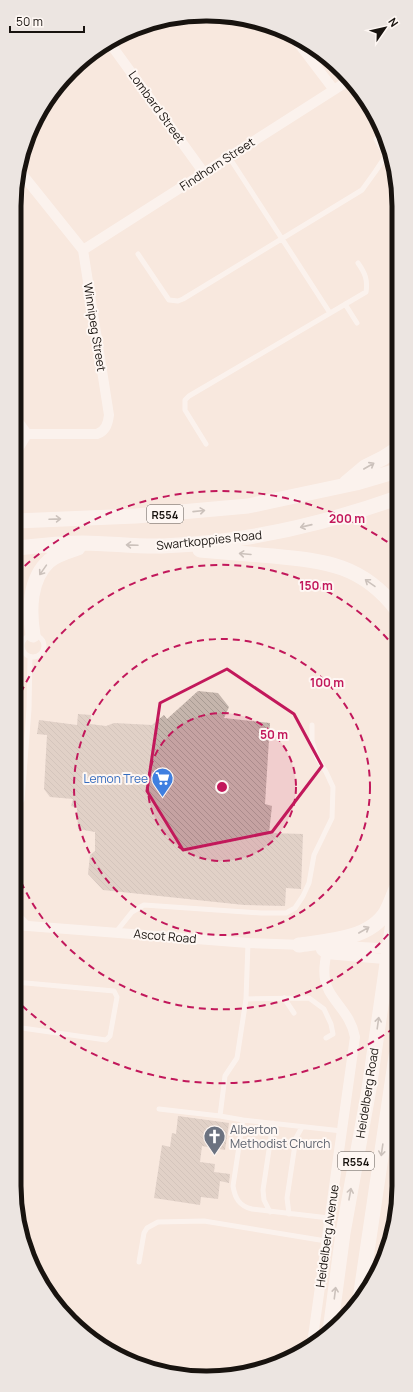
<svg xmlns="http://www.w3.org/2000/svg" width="413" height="1392" viewBox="0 0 413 1392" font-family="Manrope,sans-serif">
  <defs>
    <pattern id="building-back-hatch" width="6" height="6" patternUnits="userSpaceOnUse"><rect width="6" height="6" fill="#c5b5ac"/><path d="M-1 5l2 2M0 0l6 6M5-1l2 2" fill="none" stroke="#a89b93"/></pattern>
  </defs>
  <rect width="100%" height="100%" fill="#f8e8de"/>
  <!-- building -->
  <path fill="url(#building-back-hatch)" d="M198,691l20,2 11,14 -5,11 46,5 -5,81 7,2 -3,27 34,1 -2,55 -15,-1 -1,18 -41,-1 -141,-15 -15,-16 2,-19 5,-4v-19l-17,-3 -1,-21 -6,-2 2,-7 -23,-2 -6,-8 3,-54 -10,-1 2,-14 38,5 1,-11 13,1 -1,9 16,2 8,-3 38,2 12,-10 3,4z
    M178,1116l51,7 -4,27 -23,-4 -2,16 15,2 -1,8 16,2 -1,9 -9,-2 -2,18 -17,-2 -1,8 -46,-7 8,-53 8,2 2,-14 4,1z"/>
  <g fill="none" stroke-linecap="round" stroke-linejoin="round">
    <!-- lane -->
    <path stroke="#fff" stroke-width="5" d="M229,157l101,156
      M138,254l31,46 9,1 5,-2 179,-109 13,-18 10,-15 -2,-6 -7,-12
      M345,304l12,19
      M206,444l-21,-34v-10l4,-4 177,-104c2,-12 -1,-19 -8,-29
      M22 646a11 11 0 1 1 22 0a11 11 0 1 1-22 0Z
      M15,814l7,-14 7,-91 1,-52
      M15,845c3,-7 3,-12 0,-18
      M15,911l14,14
      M116,932l16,-20 12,-7 117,8h25l9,-5 8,-12 6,-13 5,-28 18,-37 1,-31 -7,-15 -9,-15 -5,-16v-16
      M248,943l-2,56 -9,59 -12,18 -5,40 23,4 -10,66c2,12 6,20 19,23l77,9
      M284,998l10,15
      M246,999l63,-1 15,11 7,15 2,10 -7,4
      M15,1027l91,13 4,-4 7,-39 -3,-6 -99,-9
      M159,1109l61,7
      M243,1120l99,11
      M270,1212l-6,-12 -1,-10 10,-67
      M289,1214l-2,-16 9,-60 6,-11
      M139,1262l5,-29 3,-5 11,-6 46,-1 122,20"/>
    <!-- street -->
    <path stroke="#fff" stroke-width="10" d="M293,36l41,54
      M109,42l95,131
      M18,169l65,81 26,165c-1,8 -3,16 -12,19h-70
      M83,250l268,-171
      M17,420l10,14
      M17,451l10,-17
      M15,925l233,18 56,2
      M328,945l66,4
      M321,950l5,4 70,6
      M312,1344l43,-307c-4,-21 -16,-29 -26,-46 -8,-15 -4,-30 -1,-46"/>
    <!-- primary -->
    <path stroke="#fff" stroke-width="15" d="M346,483l19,-16 18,-9 14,-9
      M16,521l120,-5 112,-10 108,-23 41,-12
      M16,548c22,-2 45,-5 67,-5 26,0 53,4 79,3 81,-3 159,-21 235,-48
      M200,550c25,2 49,4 73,6 53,5 90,9 124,54
      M33,635c-4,-24 -4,-56 16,-74 7,-6 20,-10 29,-13
      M299,945c28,-4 71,-6 87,-33 4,-7 7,-16 10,-23
      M360,1299l36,-243
      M330,1331l13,-98 26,-144 27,-188"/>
  </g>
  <!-- one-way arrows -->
  <defs><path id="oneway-shaft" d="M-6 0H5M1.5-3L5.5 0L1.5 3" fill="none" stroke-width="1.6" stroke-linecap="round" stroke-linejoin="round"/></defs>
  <g stroke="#979593">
    <use href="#oneway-shaft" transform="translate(369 466) rotate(-30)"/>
    <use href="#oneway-shaft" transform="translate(199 511) rotate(-6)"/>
    <use href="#oneway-shaft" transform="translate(55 519) rotate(-2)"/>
    <use href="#oneway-shaft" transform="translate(306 526) rotate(167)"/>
    <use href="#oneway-shaft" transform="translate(132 545) rotate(-178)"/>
    <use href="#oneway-shaft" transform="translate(245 554) rotate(-175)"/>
    <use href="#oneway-shaft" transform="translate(43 570) rotate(125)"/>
    <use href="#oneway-shaft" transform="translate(370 583) rotate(-145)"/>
    <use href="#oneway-shaft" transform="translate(364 930) rotate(-30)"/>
    <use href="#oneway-shaft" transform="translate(378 1023) rotate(-82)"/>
    <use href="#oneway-shaft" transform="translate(382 1150) rotate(98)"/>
    <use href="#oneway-shaft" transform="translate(350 1194) rotate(-80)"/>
    <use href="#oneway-shaft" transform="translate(335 1293) rotate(-83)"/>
  </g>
  <!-- marked area -->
  <path d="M0 0H413V1392H0ZM227,669l67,45 28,52 -50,66 -89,18 -36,-59 13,-88z" fill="#f8e8de" fill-opacity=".55" fill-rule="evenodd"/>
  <path fill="none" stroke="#c2185b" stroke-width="3" stroke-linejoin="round" d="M227,669l67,45 28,52 -50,66 -89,18 -36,-59 13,-88z"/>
  <!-- distance rings -->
  <circle cx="222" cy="787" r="74" fill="#c2185b" fill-opacity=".12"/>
  <g fill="none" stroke="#c2185b" stroke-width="2" stroke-dasharray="7 5">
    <circle cx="222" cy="787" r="74"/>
    <circle cx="222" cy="787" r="148"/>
    <path d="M396 925A222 222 0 0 1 15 868M16 704A222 222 0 0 1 396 649"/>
    <path d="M394 1028A296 296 0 0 1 16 1000M16 574A296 296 0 0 1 396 548"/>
  </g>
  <!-- icons -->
  <defs>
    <symbol id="supermarket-pin" viewBox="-11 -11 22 30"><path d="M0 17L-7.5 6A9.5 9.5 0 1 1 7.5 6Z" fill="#3f7fe0" stroke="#fef7f3"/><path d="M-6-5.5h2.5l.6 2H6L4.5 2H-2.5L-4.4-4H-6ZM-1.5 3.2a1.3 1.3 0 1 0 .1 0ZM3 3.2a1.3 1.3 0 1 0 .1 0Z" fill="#fff"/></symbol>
    <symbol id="church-pin" viewBox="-11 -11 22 30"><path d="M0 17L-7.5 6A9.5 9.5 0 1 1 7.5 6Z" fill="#6b7280" stroke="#fef7f3"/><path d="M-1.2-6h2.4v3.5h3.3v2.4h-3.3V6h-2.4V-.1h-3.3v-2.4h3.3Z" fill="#fff"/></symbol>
  </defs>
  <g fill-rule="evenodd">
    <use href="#supermarket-pin" x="150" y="766" width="25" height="34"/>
    <use href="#church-pin" x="202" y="1124" width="25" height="34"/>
  </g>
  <g text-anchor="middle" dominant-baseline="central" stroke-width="4" stroke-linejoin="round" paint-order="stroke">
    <!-- shield labels -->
    <g fill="#fef7f3" stroke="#5d5753" stroke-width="1">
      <rect x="147" y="505" width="36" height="18" rx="3"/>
      <rect x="338" y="1152" width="36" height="18" rx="3"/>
    </g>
    <g font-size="11" font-weight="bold" fill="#18130f">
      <text x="165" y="514">R554</text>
      <text x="356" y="1161">R554</text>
    </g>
    <!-- street labels -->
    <g font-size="12" fill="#18130f" stroke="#fef7f3">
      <text transform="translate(157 107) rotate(54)">Lombard Street</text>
      <text transform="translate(217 164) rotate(-33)">Findhorn Street</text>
      <text transform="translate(95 327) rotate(81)">Winnipeg Street</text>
      <text transform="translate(209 540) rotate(-6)">Swartkoppies Road</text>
      <text transform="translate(165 936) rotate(5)">Ascot Road</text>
      <text transform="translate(367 1093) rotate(-81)">Heidelberg Road</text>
      <text transform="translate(327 1236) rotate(-82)">Heidelberg Avenue</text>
    </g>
    <!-- shop labels -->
    <g font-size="12" fill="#366cbe" stroke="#fef7f3" text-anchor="end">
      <text x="148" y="778">Lemon Tree</text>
    </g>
    <!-- worship labels -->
    <g font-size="12" fill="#5b616d" stroke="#fef7f3" text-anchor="start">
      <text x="230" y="1129">Alberton<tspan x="230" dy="14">Methodist Church</tspan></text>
    </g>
  </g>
  <!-- crop -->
  <path d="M0 0H413V1392H0ZM206 21H207A185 185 0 0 1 392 206V1186A185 185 0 0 1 207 1371H206A185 185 0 0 1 21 1186V206A185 185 0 0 1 206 21Z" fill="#ece5e1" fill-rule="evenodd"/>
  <path fill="none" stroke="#18130f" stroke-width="5" d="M206 21H207A185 185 0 0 1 392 206V1186A185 185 0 0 1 207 1371H206A185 185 0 0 1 21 1186V206A185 185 0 0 1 206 21Z"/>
  <circle cx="222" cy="787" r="6" fill="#c2185b" stroke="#fef7f3" stroke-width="2"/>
  <g font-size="12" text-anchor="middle" font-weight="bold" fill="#c2185b" stroke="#fef7f3" stroke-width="4" stroke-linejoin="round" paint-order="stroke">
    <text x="347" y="523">200 m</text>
    <text x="316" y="590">150 m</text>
    <text x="327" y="687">100 m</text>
    <text x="274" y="739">50 m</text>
  </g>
  <!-- north arrow -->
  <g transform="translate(385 28) rotate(56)" stroke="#fef7f3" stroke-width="3" paint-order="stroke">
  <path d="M0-3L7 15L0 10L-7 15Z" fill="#18130f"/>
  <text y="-6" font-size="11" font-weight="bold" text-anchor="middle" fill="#18130f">N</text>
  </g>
  <!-- scale -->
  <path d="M10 26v6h74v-6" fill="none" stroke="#18130f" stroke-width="2"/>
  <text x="16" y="26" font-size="12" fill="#18130f" stroke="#fef7f3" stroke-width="3" paint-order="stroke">50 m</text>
</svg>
